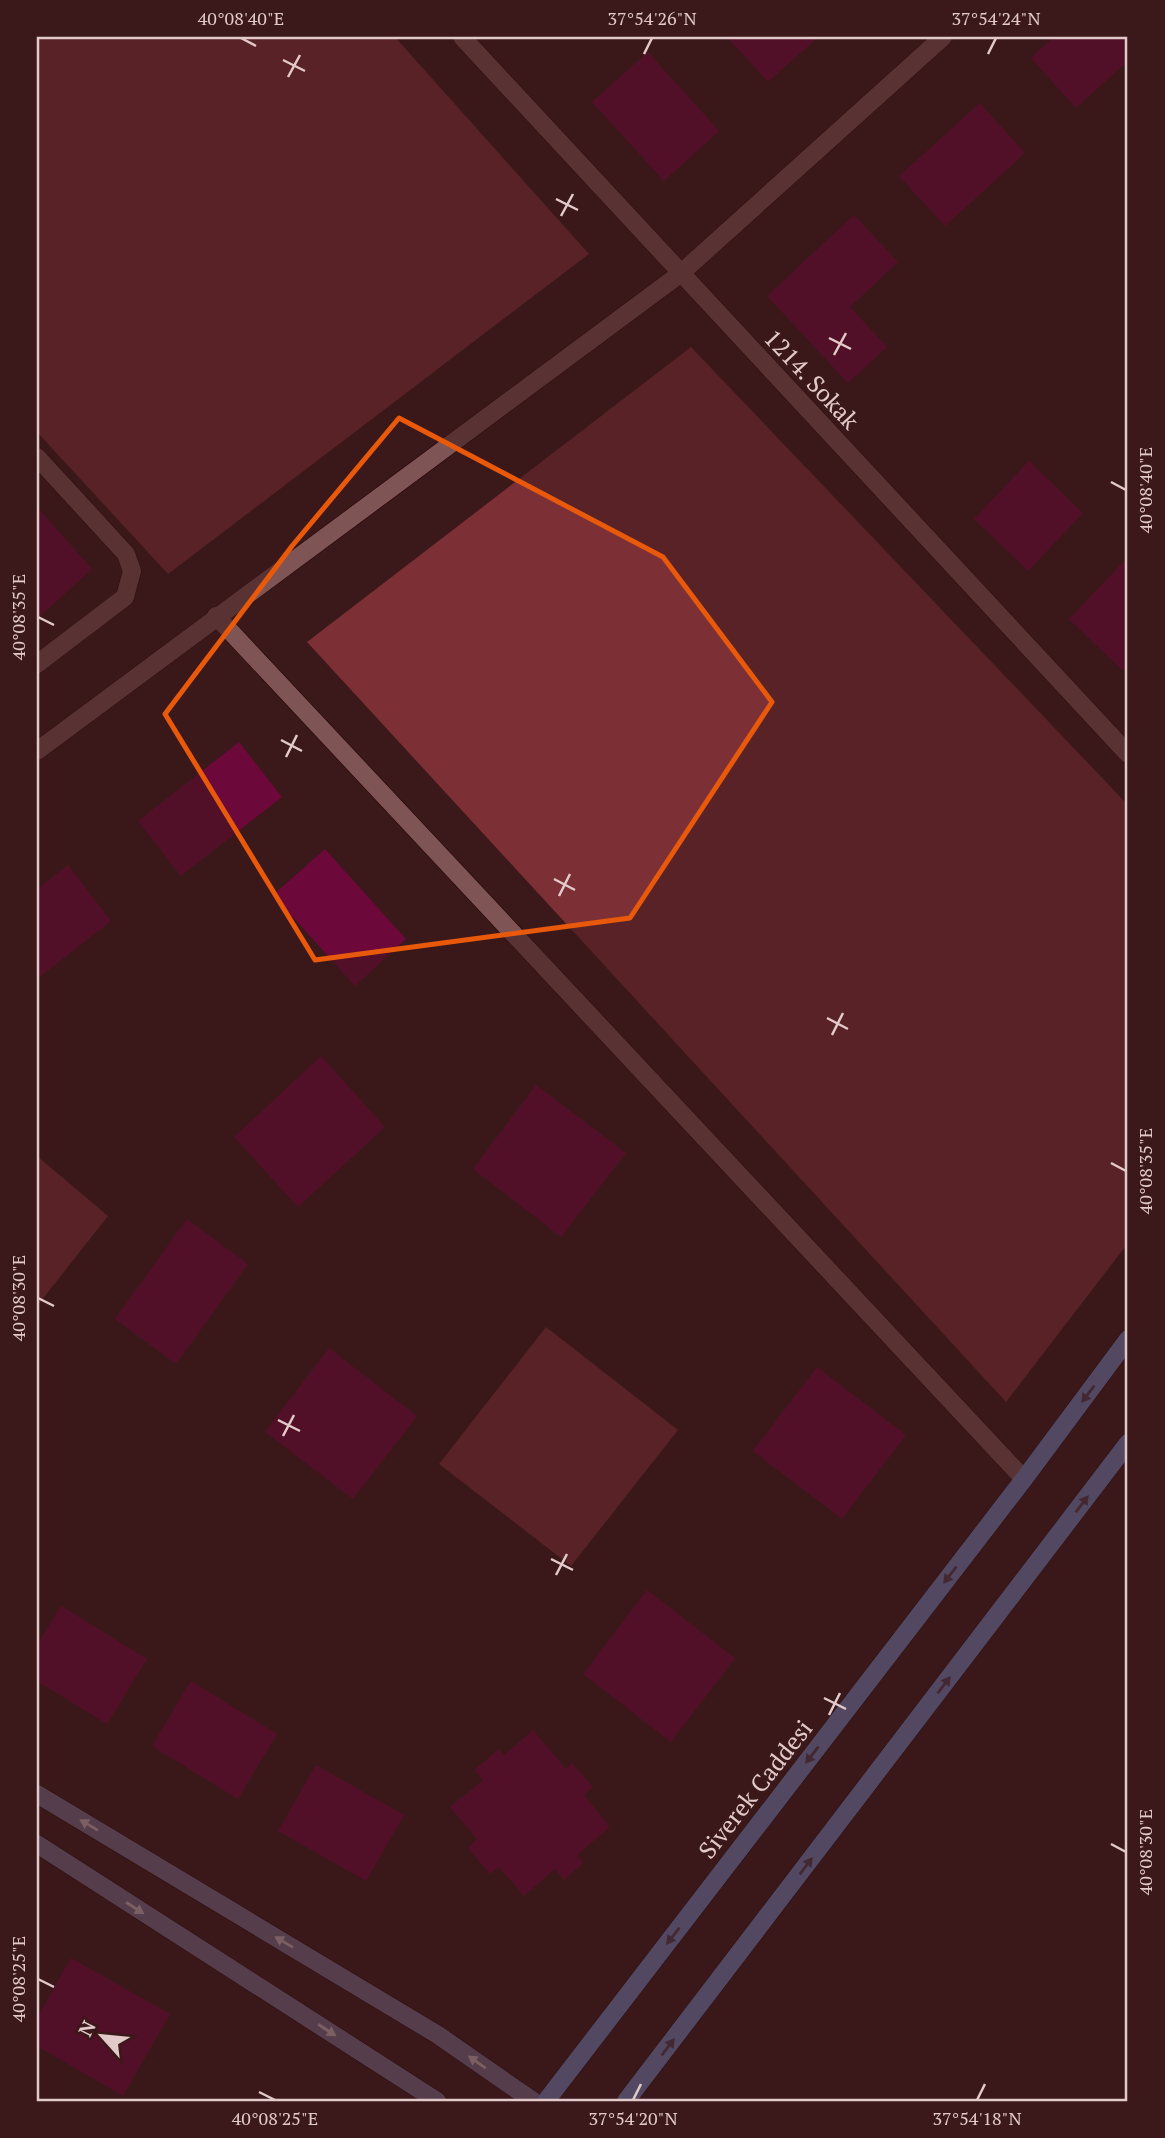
<svg xmlns="http://www.w3.org/2000/svg" width="1165" height="2138" viewBox="0 0 1165 2138" font-family="'PT Serif',serif">
  <rect width="100%" height="100%" fill="#3b1819"/>
  <!-- green -->
  <path fill="#7c2f35" d="M37,37h358l194,217 -421,320 -131,-142z
    M691,347l437,458v438l-122,159 -699,-760z
    M37,1156l71,60 -71,90z
    M546,1327l132,103 -107,136 -132,-102z"/>
  <!-- building -->
  <path fill="#6d083a" d="M727,37h91l-50,45z
    M1054,37h74v24l-52,47 -45,-50z
    M648,52l71,79 -55,50 -72,-79z
    M980,103l45,50 -80,73 -46,-50z
    M854,215l44,47 -48,45 37,40 -39,36 -81,-87z
    M1029,461l54,52 -55,58 -54,-52z
    M37,507l55,62 -55,50z
    M1124,561l4,5v99l-5,6 -54,-52z
    M239,742l43,55 -101,79 -43,-55z
    M325,849l81,90 -51,47 -82,-91z
    M68,865l43,56 -74,58v-90z
    M321,1056l64,71 -87,80 -64,-70z
    M536,1085l90,68 -65,84 -88,-68z
    M187,1219l61,45 -72,100 -61,-45z
    M329,1348l88,68 -64,83 -88,-67z
    M817,1367l89,68 -64,84 -89,-68z
    M647,1590l88,68 -64,84 -88,-68z
    M61,1606l86,53 -40,65 -70,-43v-36z
    M191,1681l86,53 -39,65 -86,-53z
    M533,1730l33,39 6,-6 21,24 -9,8 26,32 -33,28 6,8 -19,17 -9,-11 -31,27 -25,-29 -9,7 -22,-26 9,-9 -27,-32 33,-27 -9,-10 25,-21 5,6z
    M316,1765l88,50 -38,66 -88,-50z
    M71,1958l99,56 -47,82 -86,-50v-28z"/>
  <g fill="none" stroke-linecap="round" stroke-linejoin="round">
    <defs>
      <path id="service" d="M37,457l89,97 6,17 -7,26 -88,67"/>
      <path id="minor" d="M462,37l666,717
        M216,616l808,863"/>
      <path id="tertiary" d="M37,751l643,-477 263,-237"/>
      <path id="secondary" d="M37,1794l401,241 95,66
        M37,1844l400,257"/>
      <path id="primary" d="M546,2101l478,-622 104,-140
        M626,2101l502,-658"/>
    </defs>
    <!-- service casing -->
    <use href="#service" stroke="#200205" stroke-width="19"/>
    <!-- minor casing -->
    <use href="#minor" stroke="#200205" stroke-width="19"/>
    <!-- tertiary casing -->
    <use href="#tertiary" stroke="#200205" stroke-width="19"/>
    <!-- secondary casing -->
    <use href="#secondary" stroke="#200205" stroke-width="19"/>
    <!-- primary casing -->
    <use href="#primary" stroke="#200205" stroke-width="19"/>
    <!-- service -->
    <use href="#service" stroke="#7e5454" stroke-width="18"/>
    <!-- minor -->
    <use href="#minor" stroke="#7e5454" stroke-width="18"/>
    <!-- tertiary -->
    <use href="#tertiary" stroke="#7e5454" stroke-width="18"/>
    <!-- secondary -->
    <use href="#secondary" stroke="#776b87" stroke-width="18"/>
    <!-- primary -->
    <use href="#primary" stroke="#7083ba" stroke-width="18"/>
  </g>
  <!-- one-way arrows -->
  <defs><path id="oneway-solid" d="M-6-.8H1V-3.2L6.5 0L1 3.2V.8H-6Z" transform="scale(1.75)"/></defs>
  <g fill="#4e3d51">
    <use href="#oneway-solid" transform="translate(1088 1394) rotate(127)"/>
    <use href="#oneway-solid" transform="translate(1082 1504) rotate(-53)"/>
    <use href="#oneway-solid" transform="translate(950 1575) rotate(128)"/>
    <use href="#oneway-solid" transform="translate(944 1685) rotate(-53)"/>
    <use href="#oneway-solid" transform="translate(812 1755) rotate(128)"/>
    <use href="#oneway-solid" transform="translate(806 1866) rotate(-53)"/>
    <use href="#oneway-solid" transform="translate(673 1936) rotate(128)"/>
    <use href="#oneway-solid" transform="translate(668 2047) rotate(-53)"/>
  </g>
  <g fill="#cdb7bd">
    <use href="#oneway-solid" transform="translate(89 1825) rotate(-149)"/>
    <use href="#oneway-solid" transform="translate(135 1908) rotate(33)"/>
    <use href="#oneway-solid" transform="translate(284 1942) rotate(-149)"/>
    <use href="#oneway-solid" transform="translate(327 2030) rotate(33)"/>
    <use href="#oneway-solid" transform="translate(477 2062) rotate(-145)"/>
  </g>
  <!-- marked area -->
  <path d="M0 0H1165V2138H0ZM399,418l264,139 109,145 -142,216 -315,42 -150,-246 127,-168z" fill="#3b1819" fill-opacity=".55" fill-rule="evenodd"/>
  <path fill="none" stroke="#e8590c" stroke-width="5" stroke-linejoin="round" d="M399,418l264,139 109,145 -142,216 -315,42 -150,-246 127,-168z"/>
  <!-- ticks -->
  <path fill="none" stroke="#e3caca" stroke-width="2.5" d="M241,38l15,8M644,54l8,-16M988,54l8,-16M283,60l22,11M288,77l12,-22M556,199l22,11M561,216l12,-22M829,338l22,11M834,355l12,-22M1111,482l15,8M38,617l16,8M281,740l21,11M286,757l11,-22M554,879l21,11M559,896l11,-22M827,1018l21,11M832,1035l11,-22M1111,1163l15,8M38,1298l16,8M278,1420l22,11M283,1436l11,-21M551,1559l22,11M556,1575l11,-21M824,1698l22,11M829,1715l11,-22M1111,1844l15,8M38,1979l16,8M259,2092l16,8M633,2100l8,-16M977,2100l8,-16"/>
  <g text-anchor="middle" dominant-baseline="central" stroke-width="6" stroke-linejoin="round" paint-order="stroke">
    <!-- street labels -->
    <g font-size="24" fill="#e3caca" stroke="#3b1819">
      <text transform="translate(812 379) rotate(47)">1214. Sokak</text>
      <text transform="translate(755 1789) rotate(-52)">Siverek Caddesi</text>
    </g>
  </g>
  <!-- border -->
  <rect width="1165" height="2138" fill="none" stroke="#3b1819" stroke-width="77"/>
  <!-- north arrow -->
  <g transform="translate(102 2036) rotate(297)" stroke="#3b1819" stroke-width="5" paint-order="stroke">
  <path d="M0-5L12 26L0 18L-12 26Z" fill="#e3caca"/>
  <text y="-10" font-size="19" font-weight="bold" text-anchor="middle" fill="#e3caca">N</text>
  </g>
  <rect x="38" y="38" width="1088" height="2062" fill="none" stroke="#e3caca" stroke-width="2.5"/>
  <g font-size="18" text-anchor="middle" fill="#e3caca">
    <text x="241" y="25">40°08'40"E</text>
    <text x="652" y="25">37°54'26"N</text>
    <text x="996" y="25">37°54'24"N</text>
    <text transform="translate(1146 490) rotate(-90)" y="6">40°08'40"E</text>
    <text transform="translate(19 617) rotate(-90)" y="6">40°08'35"E</text>
    <text transform="translate(1146 1171) rotate(-90)" y="6">40°08'35"E</text>
    <text transform="translate(19 1298) rotate(-90)" y="6">40°08'30"E</text>
    <text transform="translate(1146 1852) rotate(-90)" y="6">40°08'30"E</text>
    <text transform="translate(19 1979) rotate(-90)" y="6">40°08'25"E</text>
    <text x="275" y="2125">40°08'25"E</text>
    <text x="633" y="2125">37°54'20"N</text>
    <text x="977" y="2125">37°54'18"N</text>
  </g>
</svg>
